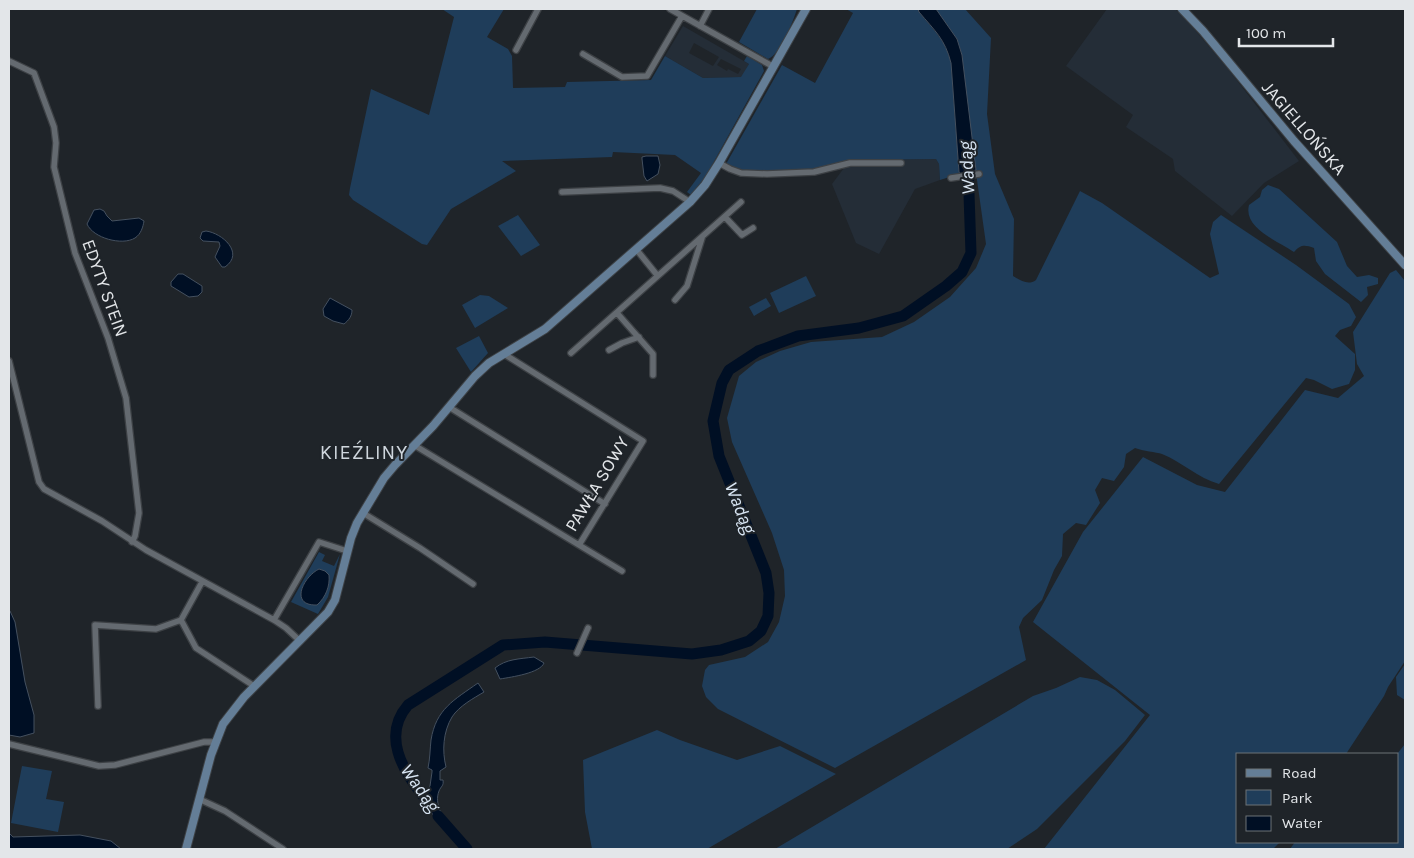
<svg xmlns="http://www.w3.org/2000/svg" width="1414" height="858" viewBox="0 0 1414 858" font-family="Karla,sans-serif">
  <rect width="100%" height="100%" fill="#1f2429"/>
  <!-- built -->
  <path fill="#242d37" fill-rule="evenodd" d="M1107,9h68l9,8 45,53 70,91 -35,22 -32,33 -57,-45 -2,-12 -47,-32 7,-12 -67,-49z
    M683,26l66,38 -7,13 -39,1 -38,-22zM694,43l25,14 -6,9 -24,-13zM721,59l20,10 -3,5 -10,-5 -1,2 -10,-6z
    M936,159l3,5 1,16 -25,9 -36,65 -23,-11 -24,-59 18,-24z"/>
  <!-- green -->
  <path fill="#1f3d5a" d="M442,9h62l-17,28 21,12 4,7 1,32 52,-1 2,-5 84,-2 14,-24 38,22 38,-1 8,-13 -5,-3 3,-5 15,9 2,6 -58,105 -15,19 -4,-3 14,-19 -26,-18 -62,-3 -1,5 -110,4 14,10 -65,38 -24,36 -5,-1 -69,-44 -4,-5 1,-7 21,-99 58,26 25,-98z
    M757,9h40c-4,12 -16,45 -29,50l-29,-17z
    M846,9h72l1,3c15,19 26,27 32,51l8,111 -19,6 -1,-16 -3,-5 -86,1 -37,9 -52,2h-20l-15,-7 56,-99 33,18 38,-70z
    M936,9h29l26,29 -4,76 8,60 19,45 -1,57c7,4 15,10 23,4l44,-89 22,12 108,75 9,-4 -9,-40 3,-12 8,-7 75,50 53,39 7,13 -5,9 -11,4 -5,6 20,18v16l-6,14 -17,5 -18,-9 -8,-2 -87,106c-21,-6 -37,-22 -57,-30 -6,-2 -19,-3 -27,-6l-9,6 -2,13 -10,14 -12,-3 -7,12 5,13 -14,22 -10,-2 -13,11 -1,22 -8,14 -12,30 -19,18 -4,9 7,33 -191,108 -117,-59 -12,-12 -4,-11 3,-16 4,-5 36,-8 23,-15 11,-20 6,-26 -1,-26 -12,-37 -40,-91 -5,-24 12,-42 17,-14 24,-11 31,-9 71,-5 32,-15 36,-25 26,-29 10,-24 -17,-121 -7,-68 -5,-16z
    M1268,185l11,4 58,53 10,24 10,11 12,-2 9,3v6l-11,3 1,8 -7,7 -36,-28 -9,-13 -2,-13c-9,-3 -13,-4 -20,4 -16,-11 -51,-24 -45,-47l11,-8 2,-7z
    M518,215l22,30 -19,11 -23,-30z
    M1396,270l9,11v380l-17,26 -4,9 -38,58h-108v88h42l-7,7h-229l106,-134 -117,-93 50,-90 60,-75 54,28 28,7 80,-102 33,8 26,-22 -7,-12 -4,-32 37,-59z
    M806,276l10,20 -37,17 -9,-20z
    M480,295l9,1 19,12 -33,20 -13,-23z
    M766,298l5,8 -17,10 -5,-9z
    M479,336l9,17 -17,19 -15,-24z
    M319,552l6,3 -3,6 12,5 6,-12 -12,43 -10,17 -27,-12z
    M1405,664v36l-8,-5 -1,-18z
    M1080,677l17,3 18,10 30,25 -20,26 -88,88 -30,20h-232l258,-153 23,-8z
    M657,730l23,10 57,20 43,-14 56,28 -129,75h-115l-7,-37 -2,-52z
    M1405,744v105h-115l5,-7h103l-1,-88z
    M22,766l30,5 -6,28 18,3 -6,30 -47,-9z"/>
  <!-- water -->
  <path fill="#000f24" stroke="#44505f" d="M918,9h18l21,30 5,16 14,115 -16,4 -1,-2 -8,-109c-6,-24 -16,-32 -32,-51z
    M646,156h12l2,9 -2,9 -11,7 -3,-5 -2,-17v-2z
    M100,209l4,2 3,5 5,5 27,-3 5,3c-1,6 -3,13 -9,17 -13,8 -42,0 -48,-14l7,-14z
    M206,231c16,2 39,22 19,36h-3l-7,-10 5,-11 -1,-4 -16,-1 -3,-3 2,-6z
    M178,274h5l19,12v6l-4,4 -9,1 -18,-11v-4z
    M330,298l22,12c0,6 -3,10 -8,14l-11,-3 -9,-5 -1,-7z
    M319,569l6,2 4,4c1,11 -3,22 -12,30 -28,1 -14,-28 2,-36z
    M10,611l5,11 10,60 9,33v18l-14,4 -11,-2v-123z
    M534,657l10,6c-4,10 -32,14 -44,16l-5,-11c11,-9 24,-9 39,-11z
    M478,683l6,9c-10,6 -25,14 -32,25 -9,15 -10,34 -6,50l-6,4v9h3c1,6 -2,6 -4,11 -5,13 4,26 9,36 -15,-11 -28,-23 -33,-41l13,6 -1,-2 3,-4 2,-14v-2l-4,-2c2,-9 2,-19 3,-28 5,-31 23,-40 47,-57z
    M9,833l4,4 67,-2 31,6 10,8h-112z"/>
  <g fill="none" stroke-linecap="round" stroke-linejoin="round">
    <!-- river -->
    <path stroke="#000f24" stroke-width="11" d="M424,797c-22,-27 -42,-62 -16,-92l95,-60 42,-3 147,12 29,-4 28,-9 12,-10 7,-15 1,-23 -3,-20 -47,-117 -6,-35 9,-38 7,-13 29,-19 40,-15 61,-8 44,-12 43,-30 16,-14 9,-19 -3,-89
      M438,816l29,33"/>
    <defs>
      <path id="street" d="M670,9l104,58
        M700,26l9,-17
        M516,50l22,-41
        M583,54l39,23 25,-1 35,-60
        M9,61l25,12 20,54 2,16 -2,24 21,86 33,85 18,60 13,115 -4,23 -3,6
        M719,163l11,6 11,4 26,1 47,-2 36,-9h51
        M951,178l28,-4
        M562,192l98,-4 13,3 17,11
        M725,217l17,18 11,-7
        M636,249l21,26
        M675,300l12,-14 15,-48
        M617,313l36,41v21
        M609,350l13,-7 17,-6
        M571,353l170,-151
        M9,361l30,121 5,7 58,32 44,29 128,70 12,8 14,13
        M449,407l156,97
        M414,445l165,100 64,-104 -139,-87
        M363,513l57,35 53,36
        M579,545l43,26
        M181,620l21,-38
        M274,620l45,-78 28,9
        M577,653l11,-25
        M98,706l-3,-81 61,4 25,-9 15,28 58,38
        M9,744l90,22 16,-1 89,-23h11
        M199,799l26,12 58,38"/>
      <path id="secondary" d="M1182,9l21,22 91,110 111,124
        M186,849l25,-94 12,-31 21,-27 84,-85 7,-12 16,-62 6,-15 27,-45 11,-13 38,-39 42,-50 14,-13 56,-34 145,-127 15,-17 14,-22 87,-154"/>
    </defs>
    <!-- street casing -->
    <use href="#street" stroke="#3d4145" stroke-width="8"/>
    <!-- secondary casing -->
    <use href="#secondary" stroke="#3d4145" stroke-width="10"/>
    <!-- street -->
    <use href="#street" stroke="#646a70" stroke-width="5.5"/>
    <!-- secondary -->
    <use href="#secondary" stroke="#647e97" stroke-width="8"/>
  </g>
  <g text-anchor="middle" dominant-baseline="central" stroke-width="4" stroke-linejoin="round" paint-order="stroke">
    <!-- street labels -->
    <g font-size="18" fill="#e3e6e9" stroke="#1f2429">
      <text transform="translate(1304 128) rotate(49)">JAGIELLOŃSKA</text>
      <text transform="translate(105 288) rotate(70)">EDYTY STEIN</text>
      <text transform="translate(597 484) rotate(-59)">PAWŁA SOWY</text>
    </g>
    <!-- water labels -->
    <g font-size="19" font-style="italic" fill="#d9e6f4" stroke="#1f2429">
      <text transform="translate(967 168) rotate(-93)">Wadąg</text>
      <text transform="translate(740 508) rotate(68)">Wadąg</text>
      <text transform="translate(420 788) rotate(55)">Wadąg</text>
    </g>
    <!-- quarter labels -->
    <g font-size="20" letter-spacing="1" fill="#cfd6dd" stroke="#1f2429">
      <text x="364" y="452">KIEŹLINY</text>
    </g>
  </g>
  <!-- border -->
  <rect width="1414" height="858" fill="none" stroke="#e3e6e9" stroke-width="20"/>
  <!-- legend -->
  <rect x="1236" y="753" width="162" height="90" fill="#1f2429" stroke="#6d7276"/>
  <rect x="1246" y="769" width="25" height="8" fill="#647e97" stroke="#6d7276"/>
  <text x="1282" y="778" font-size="15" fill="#e3e6e9">Road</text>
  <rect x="1246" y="790" width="25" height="15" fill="#1f3d5a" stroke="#6d7276"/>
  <text x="1282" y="803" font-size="15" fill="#e3e6e9">Park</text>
  <rect x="1246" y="816" width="25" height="15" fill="#000f24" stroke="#6d7276"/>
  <text x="1282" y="828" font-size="15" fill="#e3e6e9">Water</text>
  <!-- scale -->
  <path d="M1239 38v8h94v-8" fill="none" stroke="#e3e6e9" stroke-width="2.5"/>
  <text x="1246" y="38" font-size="15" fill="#e3e6e9" stroke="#1f2429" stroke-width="4" paint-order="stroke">100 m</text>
</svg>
